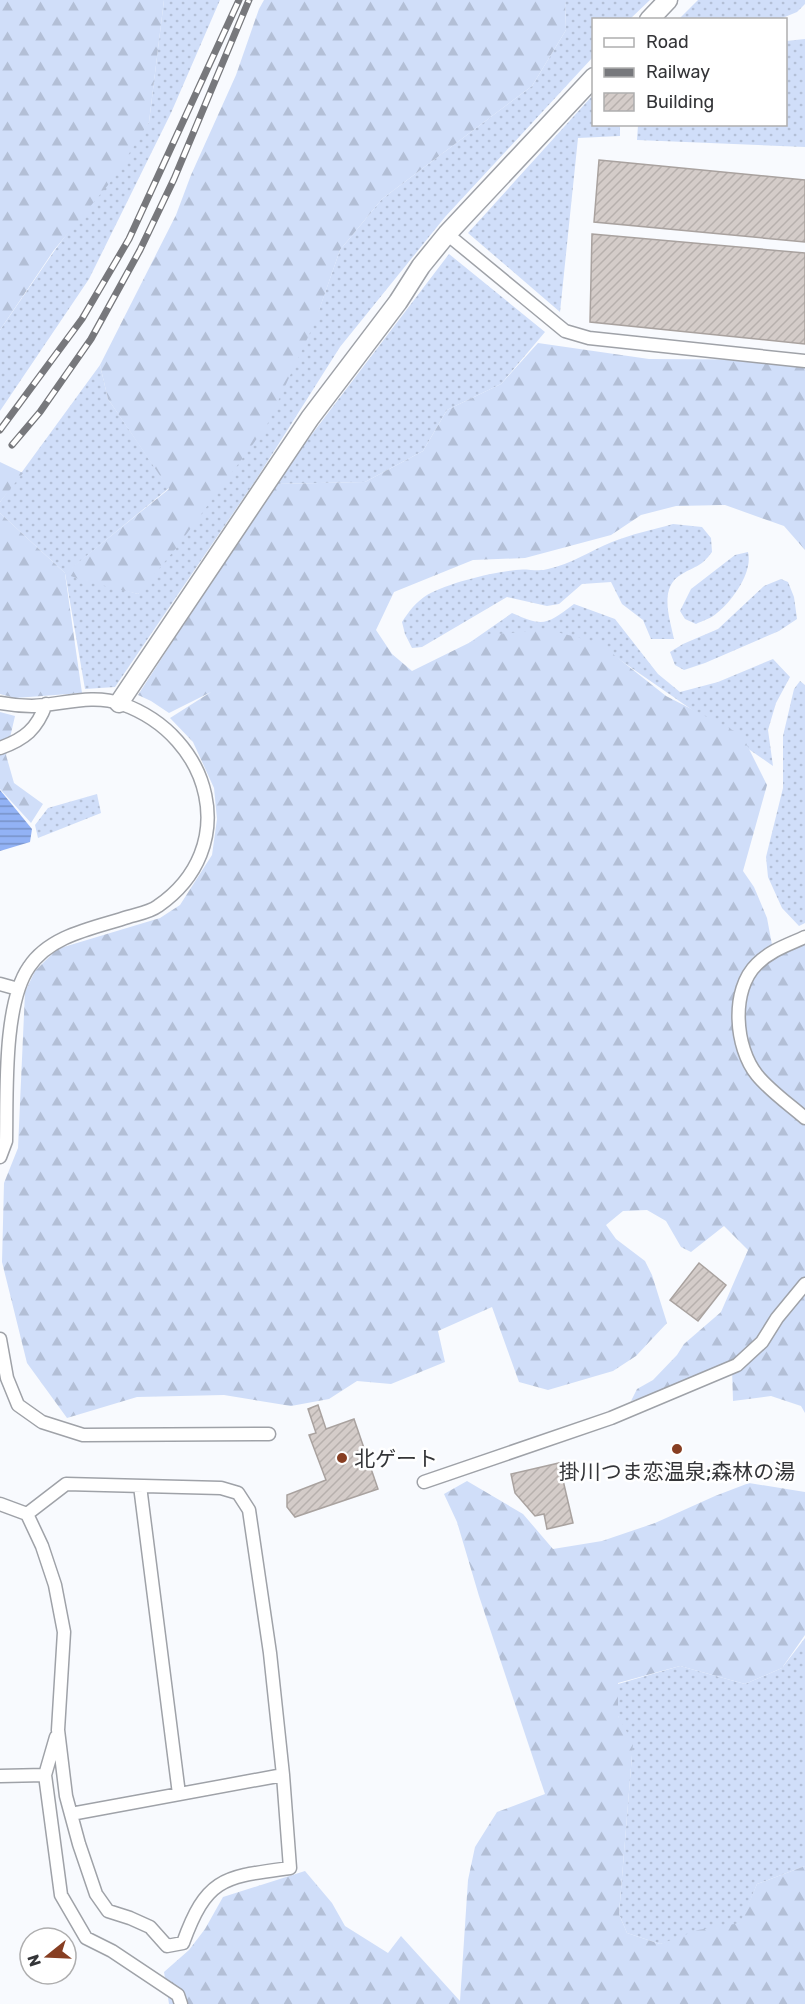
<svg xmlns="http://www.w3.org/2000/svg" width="805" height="2004" viewBox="0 0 805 2004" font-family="Rubik,'Noto Sans JP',sans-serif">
  <defs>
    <pattern id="grass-dots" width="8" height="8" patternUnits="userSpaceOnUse" patternTransform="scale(1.5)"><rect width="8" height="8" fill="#d0def9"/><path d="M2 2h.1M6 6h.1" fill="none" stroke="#b3bfd6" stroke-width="1.8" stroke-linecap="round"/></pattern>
    <pattern id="forest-firs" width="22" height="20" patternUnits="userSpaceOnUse" patternTransform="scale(1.5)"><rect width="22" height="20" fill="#d0def9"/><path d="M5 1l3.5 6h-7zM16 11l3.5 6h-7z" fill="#b3bfd6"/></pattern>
    <pattern id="water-rules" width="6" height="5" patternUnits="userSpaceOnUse" patternTransform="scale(1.5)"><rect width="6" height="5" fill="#92b2f5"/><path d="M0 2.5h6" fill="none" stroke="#7892c7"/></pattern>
    <pattern id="building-hatch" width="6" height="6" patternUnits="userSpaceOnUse" patternTransform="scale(1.5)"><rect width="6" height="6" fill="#d4ccc9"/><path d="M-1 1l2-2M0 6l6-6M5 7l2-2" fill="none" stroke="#b7b0ad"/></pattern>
  </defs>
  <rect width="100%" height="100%" fill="#f8fafe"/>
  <!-- grass -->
  <path fill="url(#grass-dots)" d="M164,0h56l-49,113 -82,166 -89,132v-81l55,-80 94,-128z
    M565,0h85l-20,19 -36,1 -1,37 -148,160 -105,130 -83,131 -142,209 -30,2 -20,-116 -65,-60v-11l100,-137 8,34 61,89 -103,85 72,21 181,-284 21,-60 42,-51 150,-113 34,-56z
    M698,0h107v4l-8,8 -17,7h-101z
    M805,39v108l-168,-7 1,-15 148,-1v-83z
    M593,95l1,29 26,1v11l-42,2 -18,174 -92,-79z
    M449,254l96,78 -44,52 -54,26 -24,41 -58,31 -91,2z
    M673,524l29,3 9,11 1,14c-11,15 -15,13 -30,22 -24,13 -12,45 -8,65h-23l-8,-19 -21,-16 -11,-22 -29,2 -23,20 -12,2 -40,-9 -85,50 -10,1 -7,-14 -3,-12c7,-11 14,-20 25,-27 21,-12 65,-23 89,-25 10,-2 22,2 32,-1 23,-5 42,-18 64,-27 20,-8 40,-12 61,-18z
    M748,552c5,20 -15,48 -31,61 -5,5 -15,8 -21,11l-11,-5 -5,-8 11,-22 44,-34z
    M781,579l7,3 6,15 3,22 -18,12 -74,32 -21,7 -9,-5 -5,-13 13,-8 35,-15 46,-43z
    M574,604l41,15 43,55 22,18 38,-10 55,-23 17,18 -14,26 -8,27 5,36 -163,-113 -141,-10 43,-30c32,14 34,12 62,-9z
    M800,681l5,4v238l-6,3 -17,-18 -14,-31 -2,-20 17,-69v-52l11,-47z
    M97,794l4,19 -63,25 -3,-13 13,-17z
    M805,1638v228l-48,18 -16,39 -81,21 -33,-11 -8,-19 13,-159 -14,-39v-32l62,-18 65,18 37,-16z"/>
  <!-- forest -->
  <path fill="url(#forest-firs)" d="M0,0h164l-15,122 -36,57 -59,71 -54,80z
    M264,0h301l1,30 -34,56 -150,113 -42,51 -25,72 -48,103 -90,122 -39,47 -53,-13 -20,-7 17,119 -67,5 -15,-4v-181l65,60 104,-84 -61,-90 -8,-34 76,-150 15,-40 45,-100 23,-66z
    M538,343l111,16 143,1 13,1v189l-21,-24 -59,-21 -49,1 -35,9 -30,20 -86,23 -52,2 -79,32 -18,38 16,24 20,17 73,-36 64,-5 50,13 67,53 76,39 25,50 -24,86 11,16 13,31 6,32 32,-14v477l-4,-7 -30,-10 -38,5 -1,-33 -101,33 6,-12 16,-9 24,-25 7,-11 37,-32 27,-62 -24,-24 -33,26 -10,-5 -15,-26 -19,-11 -24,1 -17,14 10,14 29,22 7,14 15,48 -31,33 -23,15 -65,19 -29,-8 -27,-75 -54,24 7,31 -54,22 -34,-3 -28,18 -38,7 -67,-11 -87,2 -70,21 -40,-55 -25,-101 2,-79 14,-35 7,-156 10,-21 22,-22 103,-31 20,-13 32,-50 5,-36 -3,-31 -21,-46 -23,-24 41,-26 -42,21 -18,-12 -13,-6 136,-211 91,-2 58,-31 24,-41 54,-26z
    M0,462l23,11 -23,29z
    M0,712l15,4 -9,39 8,28 29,21 -12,19 -31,-34z
    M467,1481l56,33 30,35 49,-8 53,-18 60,-27 34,-13 56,9v143l-23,33 -37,16 -65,-18 -62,17v33l15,27 -14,171 8,19 33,11 38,-14 42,-7 17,-39 48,-18v138h-636l-5,-32 25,-22 16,-21 18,-32 82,-26 27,32 13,23 43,27 13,-17 59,65 8,-121 7,-33 22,-35 48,-18 -66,-198 -22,-74 -13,-28z"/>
  <!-- water -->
  <path fill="url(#water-rules)" d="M0,790l32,39 -2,13 -30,9z"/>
  <!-- building -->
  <path fill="url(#building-hatch)" stroke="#a9a29f" stroke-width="1.5" d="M599,160l206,20v62l-211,-20z
    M592,234l213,19v91l-215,-22z
    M699,1263l27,22 -28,36 -28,-21z
    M318,1405l8,24 28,-10 24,70 -83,28 -8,-10v-12l39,-15 -17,-45 7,-2 -8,-24z
    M559,1463l14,60 -26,6 -3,-15 -9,2 -20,-23 -4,-19z"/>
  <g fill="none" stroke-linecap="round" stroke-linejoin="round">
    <defs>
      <path id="street" d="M447,234l118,97 24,7 216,23
        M0,703c11,2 21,3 32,3 29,-1 60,-13 90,-2 90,32 120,144 36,202 -8,6 -20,8 -30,11 -34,11 -78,18 -99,50 -26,37 -22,128 -23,174l-6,16
        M0,748c25,-9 37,-19 46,-44
        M805,937c-17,8 -34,13 -48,27 -27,26 -22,84 0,111 13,16 33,30 48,43
        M0,984l18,5
        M0,1339l7,39 11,27 24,17 41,13 186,-1
        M424,1482l187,-64 126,-53 25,-23 15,-24 28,-34
        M140,1486l39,308
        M0,1504l27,10 15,32 13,39 9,47 -6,98 8,66 13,48 17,50 12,17 22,7 20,9 17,19 16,-3c24,-67 42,-66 107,-75l-7,-93
        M27,1514l39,-30 155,4 17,5 11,17 21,143 13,122 -212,39
        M56,1737l-11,38 16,120 25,43 26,13 66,44 3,9
        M0,1776l45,-1"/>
      <path id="secondary" d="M649,20l19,-20
        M119,703l191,-285 88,-116 23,-36 26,-32 147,-157"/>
    </defs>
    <!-- street casing -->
    <use href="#street" stroke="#9fa2a8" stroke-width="15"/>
    <!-- secondary casing -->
    <use href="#secondary" stroke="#9fa2a8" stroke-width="21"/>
    <!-- street -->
    <use href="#street" stroke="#fff" stroke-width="12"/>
    <!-- secondary -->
    <use href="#secondary" stroke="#fff" stroke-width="18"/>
    <defs>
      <path id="rail" d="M0,430l82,-111 47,-80 110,-239
        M12,445l28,-33 51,-73 49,-89 34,-71 75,-179"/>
    </defs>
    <!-- rail casing -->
    <use href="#rail" stroke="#77787c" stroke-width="7"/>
    <!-- rail -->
    <use href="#rail" stroke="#fff" stroke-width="4.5" stroke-dasharray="14" stroke-linecap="butt"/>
  </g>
  <!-- markers -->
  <g fill="#873e22" stroke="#fff" stroke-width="2">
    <circle cx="677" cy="1449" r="6"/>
    <circle cx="342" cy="1458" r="6"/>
  </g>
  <g text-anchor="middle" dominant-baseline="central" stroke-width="5" stroke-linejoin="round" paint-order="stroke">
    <!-- poi labels -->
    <g font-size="21" fill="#343538" stroke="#fff" text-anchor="start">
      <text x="354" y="1458">北ゲート</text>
      <text x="677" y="1471" text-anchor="middle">掛川つま恋温泉;森林の湯</text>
    </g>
  </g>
  <!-- legend -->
  <rect x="592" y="18" width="195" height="108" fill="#ffffff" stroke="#aeaeaf" stroke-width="1.5"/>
  <rect x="604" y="38" width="30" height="9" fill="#ffffff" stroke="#aeaeaf" stroke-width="1.5"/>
  <text x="646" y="48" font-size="18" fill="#343538">Road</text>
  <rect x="604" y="68" width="30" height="9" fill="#77787c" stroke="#aeaeaf" stroke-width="1.5"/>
  <text x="646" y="78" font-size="18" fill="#343538">Railway</text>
  <rect x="604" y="93" width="30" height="18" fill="url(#building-hatch)" stroke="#aeaeaf" stroke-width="1.5"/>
  <text x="646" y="108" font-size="18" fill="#343538">Building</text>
  <!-- north arrow -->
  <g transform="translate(48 1956) rotate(252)"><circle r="28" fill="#ffffff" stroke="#aeaeaf" stroke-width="1.5"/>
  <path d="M0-4.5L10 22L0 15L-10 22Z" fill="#873e22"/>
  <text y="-9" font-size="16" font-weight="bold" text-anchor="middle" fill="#343538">N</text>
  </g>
</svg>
